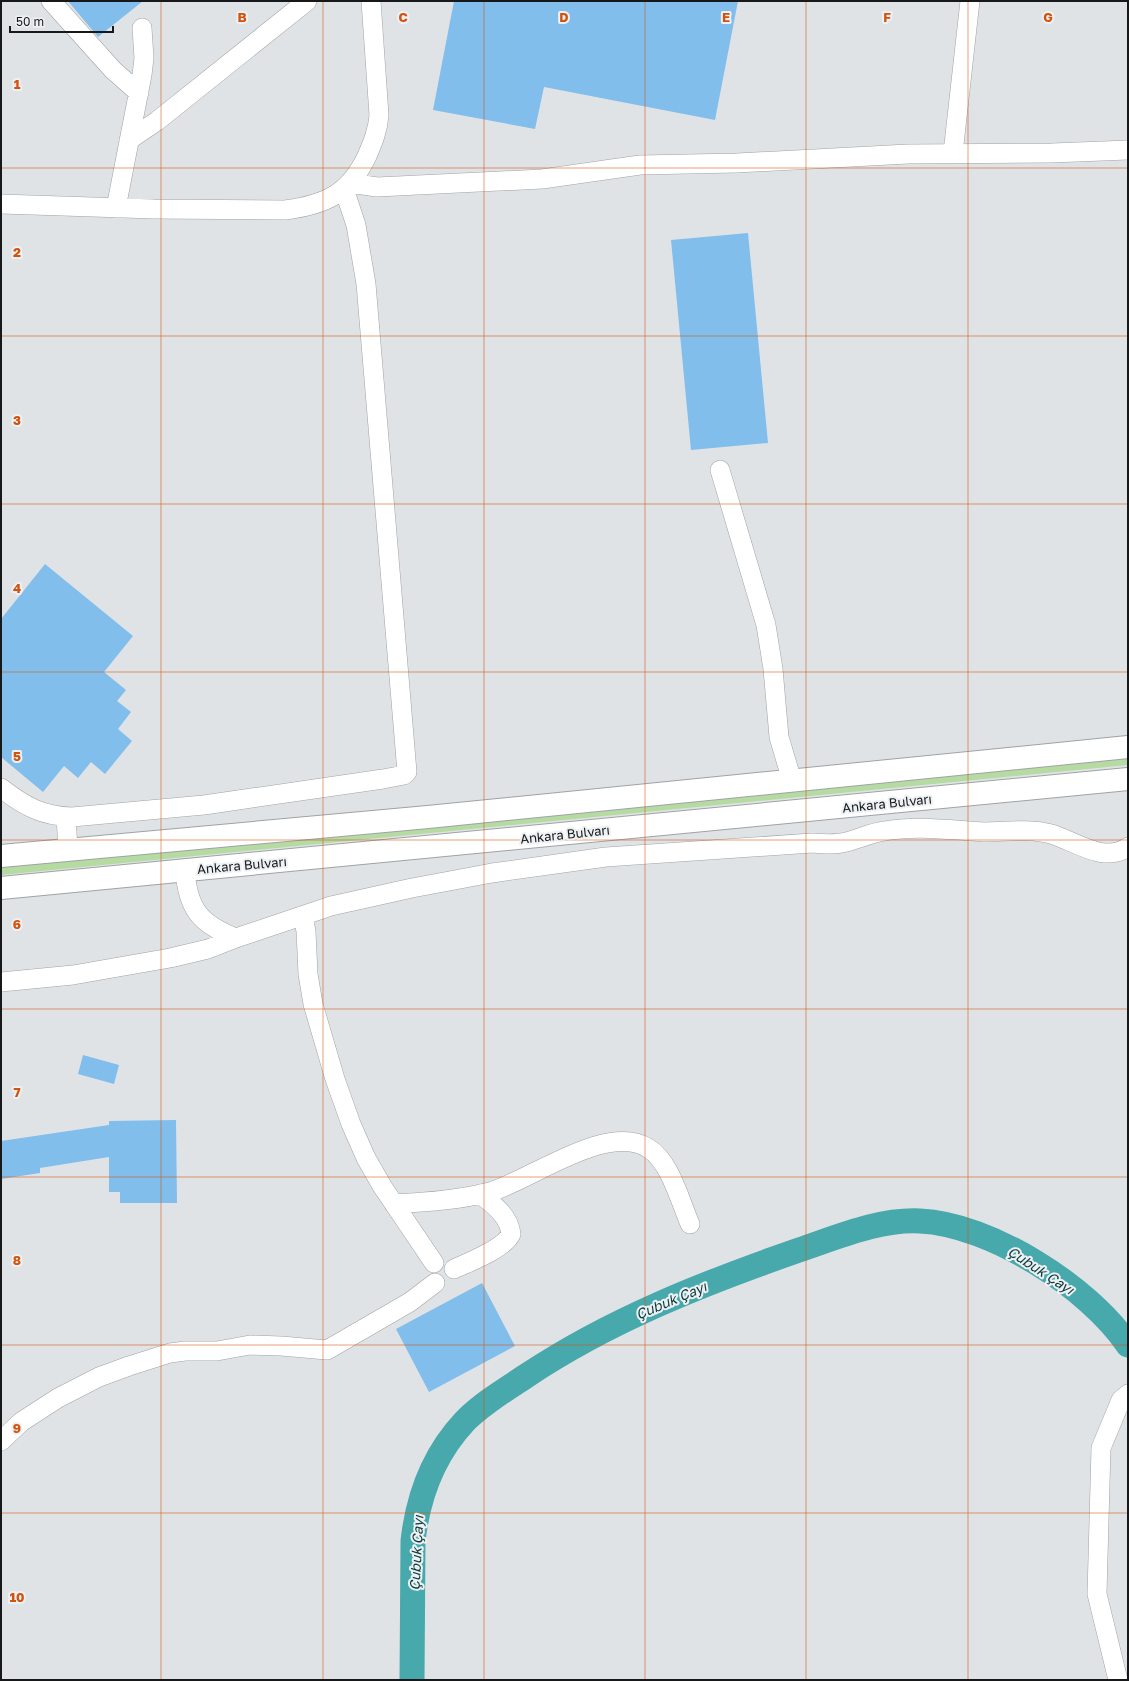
<svg xmlns="http://www.w3.org/2000/svg" width="1129" height="1681" viewBox="0 0 1129 1681" font-family="'Golos Text',sans-serif">
  <rect width="100%" height="100%" fill="#e0e3e6"/>
  <!-- green -->
  <path fill="#b5dba3" d="M1128,758v7l-1127,110v-8z"/>
  <g fill="none" stroke-linecap="round" stroke-linejoin="round">
    <!-- river -->
    <path stroke="#47a9ac" stroke-width="25" d="M412,1680l1,-139c5,-45 21,-87 52,-120 18,-18 40,-31 61,-45 84,-56 178,-93 273,-126 39,-13 80,-31 121,-29 70,3 169,66 208,124"/>
  </g>
  <!-- building -->
  <path fill="#81beec" d="M68,1h75l-45,36z
    M454,1h284l-23,119 -171,-33 -9,42 -102,-19z
    M748,233l20,210 -77,7 -20,-210z
    M45,564l88,72 -29,36 22,18 -9,11 14,11 -13,17 14,12 -27,33 -14,-12 -13,16 -14,-12 -21,26 -42,-35v-138z
    M83,1055l36,10 -5,19 -36,-10z
    M176,1120l1,83h-57v-11h-11v-35l-69,11v5l-39,6v-38l108,-16v-4z
    M482,1283l33,63 -86,46 -33,-63z"/>
  <g fill="none" stroke-linecap="round" stroke-linejoin="round">
    <defs>
      <path id="minor" d="M51,1l62,69 26,23
        M129,140l28,-19 150,-120
        M953,153l17,-152
        M350,183l27,4 165,-8 98,-14 97,-2 171,-9 144,-1 76,-3
        M1,204l153,5 131,1c40,-5 64,-16 82,-54 6,-14 11,-26 12,-41l-8,-114
        M116,208l26,-133 2,-17 -2,-30
        M720,470l46,155 7,44 6,68 13,44
        M1,788c23,18 41,28 71,29l132,-12 179,-26 21,-4 3,-3 -41,-488 -10,-59 -12,-36
        M66,817l2,32
        M185,871c3,38 15,53 51,67
        M300,917l4,5 2,9 2,43 5,30 22,75 16,45 15,34 16,28 52,77
        M1,982l72,-7 97,-17 38,-9 28,-11 95,-32 81,-18 80,-15 114,-16 206,-14c12,1 23,2 34,-1 12,-3 25,-9 38,-11 33,-6 66,-1 100,1 22,0 45,-4 67,2 24,7 53,30 77,13
        M394,1204c31,-2 65,-4 96,-12 41,-12 117,-70 158,-44 22,13 32,53 42,76
        M454,1269c15,-7 50,-20 57,-35 -2,-18 -17,-29 -31,-40
        M1,1441l20,-19 37,-24 41,-21 30,-11 41,-13 15,-2h32l33,-6 31,1 46,4 83,-48 25,-19
        M1118,1680l-21,-86 4,-146 20,-48 7,-6"/>
      <path id="major" d="M1,856l427,-39 700,-70
        M1,888l1127,-109"/>
    </defs>
    <!-- minor casing -->
    <use href="#minor" stroke="#9fa3a5" stroke-width="20"/>
    <!-- major casing -->
    <use href="#major" stroke="#9fa3a5" stroke-width="24"/>
    <!-- minor -->
    <use href="#minor" stroke="#fff" stroke-width="19"/>
    <!-- major -->
    <use href="#major" stroke="#fff" stroke-width="22"/>
  </g>
  <!-- grid -->
  <path fill="none" stroke="#d3520d" stroke-width="1" stroke-opacity="0.55" d="M161,1v1679M323,1v1679M484,1v1679M645,1v1679M806,1v1679M968,1v1679M1,168h1127M1,336h1127M1,504h1127M1,672h1127M1,840h1127M1,1009h1127M1,1177h1127M1,1345h1127M1,1513h1127"/>
  <g text-anchor="middle" dominant-baseline="central" stroke-width="4" stroke-linejoin="round" paint-order="stroke">
    <!-- street labels -->
    <g font-size="13" fill="#171819" stroke="#edf1f3">
      <text transform="translate(887 803) rotate(-6)">Ankara Bulvarı</text>
      <text transform="translate(565 834) rotate(-6)">Ankara Bulvarı</text>
      <text transform="translate(242 865) rotate(-5)">Ankara Bulvarı</text>
    </g>
    <!-- water labels -->
    <g font-size="14" font-style="italic" fill="#0d3b3d" stroke="#edf1f3">
      <text transform="translate(1041 1270) rotate(33)">Çubuk Çayı</text>
      <text transform="translate(671 1300) rotate(-23)">Çubuk Çayı</text>
      <text transform="translate(416 1553) rotate(-87)">Çubuk Çayı</text>
    </g>
  </g>
  <g font-size="13" text-anchor="middle" font-weight="bold" fill="#d3520d" stroke="#edf1f3" stroke-width="4" stroke-linejoin="round" paint-order="stroke">
    <text x="242" y="22">B</text>
    <text x="403" y="22">C</text>
    <text x="564" y="22">D</text>
    <text x="726" y="22">E</text>
    <text x="887" y="22">F</text>
    <text x="1048" y="22">G</text>
    <text x="17" y="89">1</text>
    <text x="17" y="257">2</text>
    <text x="17" y="425">3</text>
    <text x="17" y="593">4</text>
    <text x="17" y="761">5</text>
    <text x="17" y="929">6</text>
    <text x="17" y="1097">7</text>
    <text x="17" y="1265">8</text>
    <text x="17" y="1433">9</text>
    <text x="17" y="1602">10</text>
  </g>
  <!-- border -->
  <rect width="1129" height="1681" fill="none" stroke="#171819" stroke-width="4"/>
  <!-- scale -->
  <path d="M10 26v6h103v-6" fill="none" stroke="#171819" stroke-width="2"/>
  <text x="16" y="26" font-size="12" fill="#171819" stroke="#edf1f3" stroke-width="3" paint-order="stroke">50 m</text>
</svg>
